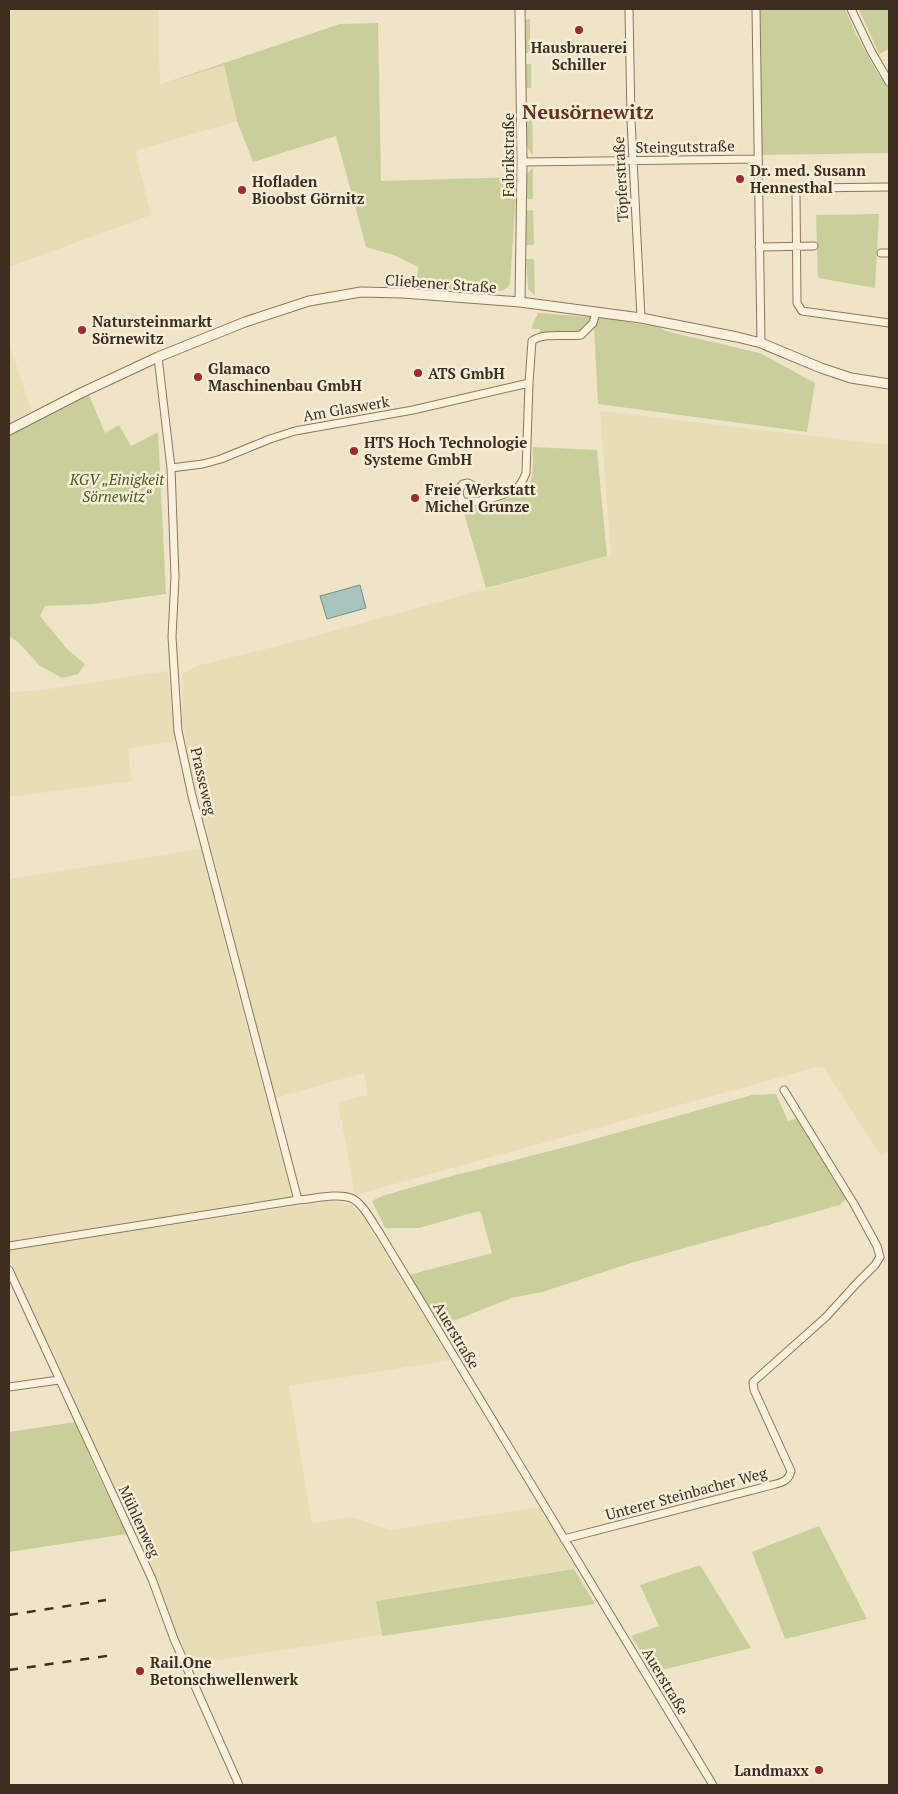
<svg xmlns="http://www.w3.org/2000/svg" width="898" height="1794" viewBox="0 0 898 1794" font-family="'PT Serif',serif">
  <rect width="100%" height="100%" fill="#f0e4c8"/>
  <!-- farmland -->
  <path fill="#e6deb5" d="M9,9h149l2,76 64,-21 13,57 -102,30 16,64 -142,52z
    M9,343l23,69 -23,11z
    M600,411l289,34v705l-8,6 -57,-88 -7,-1 -462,128 -17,-93 30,-7 -4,-22 -89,25 -86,-337 -7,-45v-41l14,-9 82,-20 333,-91z
    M168,671l7,70 -47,8 4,32 -123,16v-105l32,-2z
    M202,849l19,80 71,268 -283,44v-362z
    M333,1201l17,4 12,10 88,145 -161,26 23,137 40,-6 38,13 150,-23 37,61 -201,33 5,34 -190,29 -182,-406v-9z"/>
  <!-- green -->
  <path fill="#c9cf9b" d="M759,9h86l11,25 22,40 11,14v65l-127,2z
    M859,9h30v40l-10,5z
    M530,19v34h-5l-1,-33z
    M378,23l3,158 136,-4 -7,106 -2,4 -6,4 -60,-1 -26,-2 2,-21 -24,-12 -28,-8 -30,-111 -83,26 -16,-41 -13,-56 -65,20 181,-61z
    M525,64h6v24h-6z
    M525,112h7l1,43c-11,-9 -7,-30 -8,-43z
    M533,168v31h-7c0,-10 -3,-25 7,-31z
    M533,210l1,35h-8v-34z
    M879,214l-4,74 -57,-10 -2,-63z
    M526,259h8l1,37 -7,-7z
    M538,313l52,4c-3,23 -33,16 -50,16v-4h-8c0,-6 4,-10 6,-16z
    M600,317l61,11 4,3 95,22 55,30 -8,49 -209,-28 -4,-78z
    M89,395l16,38 14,-8 12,21 27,-14 8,162 -73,10 -48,2 -5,10 28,34 17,14 -7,10 -16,4 -22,-12 -22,-24 -9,-6v-200z
    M533,447l64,3 10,106 -121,32 -23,-78c17,-4 55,-10 65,-24 7,-9 4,-28 5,-39z
    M776,1094l12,27 12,-4 50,78 -10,10 -209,58 -89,29 -31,6 -70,28 -32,-51 83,-22 -11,-40 -2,-2 -60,17h-34l-13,-27 10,-5 66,-19 129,-33 175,-49z
    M75,1422l22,51 30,61 -118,18v-120z
    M819,1526l48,93 -82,20 -33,-87z
    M700,1565l51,83 -97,24 -23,-36 28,-10 -19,-41z
    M574,1569l21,35 -213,32 -6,-35z"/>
  <!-- water -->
  <path fill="#a9c4bc" stroke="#6f938a" d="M360,585l6,23 -39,11 -7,-23z"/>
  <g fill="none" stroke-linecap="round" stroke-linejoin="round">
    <defs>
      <path id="minor" d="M629,9l2,111 10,198
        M756,9l5,334
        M851,9l20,42 18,31
        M522,162l236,-3
        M889,187l-83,1 -9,2 -1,5 1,108 5,8 87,12
        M759,247l55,-1
        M881,253h8
        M158,357l13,111 4,109 -3,60 6,94 14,65 106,404
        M529,383l3,-42c12,-9 34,-4 49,-6l12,-12 3,-11
        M171,468l32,-4 18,-5 49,-20 25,-8 118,-21 116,-27 -3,90c-2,5 -4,10 -8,14 -9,8 -44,17 -55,15 -5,-6 -6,-12 0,-18l5,-1 27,13
        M9,1246l289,-46c16,-1 38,-7 53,-2 12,5 21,24 28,34l334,553
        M9,1270l143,309 22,60 65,146
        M9,1387l50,-7
        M564,1539l204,-53c11,-3 20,-3 23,-15l-37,-81 -1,-8 73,-65 31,-34 18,-18 5,-8 -3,-11 -23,-42 -70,-114"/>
      <path id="tertiary" d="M520,9l2,153 -2,140
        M9,430l72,-37 77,-36 87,-35 64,-21 52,-9 42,1 117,9 121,16 96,19 24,6 60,25 30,10 38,6"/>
    </defs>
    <!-- minor casing -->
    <use href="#minor" stroke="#8d765c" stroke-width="9"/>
    <!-- tertiary casing -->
    <use href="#tertiary" stroke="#8d765c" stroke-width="11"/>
    <!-- minor -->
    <use href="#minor" stroke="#faf1dc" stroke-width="7"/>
    <!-- tertiary -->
    <use href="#tertiary" stroke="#faf1dc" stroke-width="9"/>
    <!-- rail -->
    <path stroke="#3d2e20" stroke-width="2.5" stroke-dasharray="9 9" stroke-linecap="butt" d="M9,1615l97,-15
      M9,1670l104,-15"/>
  </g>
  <!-- markers -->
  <g fill="#9e2a2b" stroke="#f7eed8" stroke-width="2">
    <circle cx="579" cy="30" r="5"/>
    <circle cx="740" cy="179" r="5"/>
    <circle cx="242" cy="190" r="5"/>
    <circle cx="82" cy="330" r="5"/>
    <circle cx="418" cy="373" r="5"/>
    <circle cx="198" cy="377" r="5"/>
    <circle cx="354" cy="451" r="5"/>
    <circle cx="415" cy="498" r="5"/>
    <circle cx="140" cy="1671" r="5"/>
    <circle cx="819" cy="1770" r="5"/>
  </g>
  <g text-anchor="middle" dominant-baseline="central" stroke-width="5" stroke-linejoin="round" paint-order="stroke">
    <!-- poi labels -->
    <g font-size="15" font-weight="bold" fill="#3d2e20" stroke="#f7eed8" text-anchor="start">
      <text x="579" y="47" text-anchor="middle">Hausbrauerei<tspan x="579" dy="17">Schiller</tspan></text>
      <text x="750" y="170">Dr. med. Susann<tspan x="750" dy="17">Hennesthal</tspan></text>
      <text x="252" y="181">Hofladen<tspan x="252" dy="17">Bioobst Görnitz</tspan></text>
      <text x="92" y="321">Natursteinmarkt<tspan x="92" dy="17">Sörnewitz</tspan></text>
      <text x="208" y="368">Glamaco<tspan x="208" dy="17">Maschinenbau GmbH</tspan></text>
      <text x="428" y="373">ATS GmbH</text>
      <text x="364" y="442">HTS Hoch Technologie<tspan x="364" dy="17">Systeme GmbH</tspan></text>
      <text x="425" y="489">Freie Werkstatt<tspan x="425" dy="17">Michel Grunze</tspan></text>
      <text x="150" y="1662">Rail.One<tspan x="150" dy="17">Betonschwellenwerk</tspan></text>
      <text x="809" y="1770" text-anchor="end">Landmaxx</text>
    </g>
    <!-- street labels -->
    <g font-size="15" fill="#3d2e20" stroke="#f7eed8">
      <text transform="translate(685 146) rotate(-1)">Steingutstraße</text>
      <text transform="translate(508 155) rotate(-90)">Fabrikstraße</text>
      <text transform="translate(620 179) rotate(-93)">Töpferstraße</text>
      <text transform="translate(441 283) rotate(4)">Cliebener Straße</text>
      <text transform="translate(346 408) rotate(-10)">Am Glaswerk</text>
      <text transform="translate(204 781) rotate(77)">Prasseweg</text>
      <text transform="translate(457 1335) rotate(59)">Auerstraße</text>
      <text transform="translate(686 1493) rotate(-15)">Unterer Steinbacher Weg</text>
      <text transform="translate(140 1521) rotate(65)">Mühlenweg</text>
      <text transform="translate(666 1681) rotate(59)">Auerstraße</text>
    </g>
    <!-- park labels -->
    <g font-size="15" font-style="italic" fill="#4d5a26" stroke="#f7eed8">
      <text x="117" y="479">KGV „Einigkeit<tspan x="117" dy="17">Sörnewitz“</tspan></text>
    </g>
    <!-- district labels -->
    <g font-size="20" font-weight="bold" fill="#6b2e1e" stroke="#f7eed8">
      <text x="588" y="111">Neusörnewitz</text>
    </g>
  </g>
  <!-- border -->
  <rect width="898" height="1794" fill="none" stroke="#3d2e20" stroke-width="20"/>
</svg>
